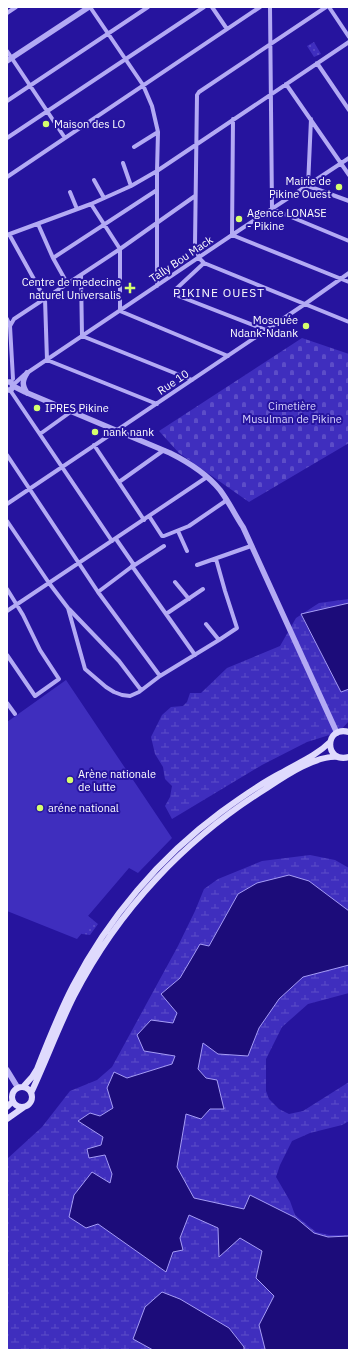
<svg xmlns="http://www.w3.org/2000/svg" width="356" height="1357" viewBox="0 0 356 1357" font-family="'IBM Plex Sans',sans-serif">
  <defs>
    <pattern id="grass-dots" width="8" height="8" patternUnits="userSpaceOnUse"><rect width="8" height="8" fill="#3f2ebe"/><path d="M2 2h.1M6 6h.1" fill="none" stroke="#5c4dc8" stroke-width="1.8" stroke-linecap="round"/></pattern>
    <pattern id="wetland-marsh" width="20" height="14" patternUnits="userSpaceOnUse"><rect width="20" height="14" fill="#3f2ebe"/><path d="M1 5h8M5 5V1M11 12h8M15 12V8" fill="none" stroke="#5c4dc8"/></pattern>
    <pattern id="cemetery-stones" width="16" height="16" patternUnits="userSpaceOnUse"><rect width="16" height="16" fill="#3f2ebe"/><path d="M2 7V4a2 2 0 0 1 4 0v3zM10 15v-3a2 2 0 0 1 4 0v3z" fill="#5c4dc8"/></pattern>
  </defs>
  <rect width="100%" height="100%" fill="#26149e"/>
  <!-- grass -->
  <path fill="url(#grass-dots)" d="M314,42l7,12 -7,3 -7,-11z
    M7,878l76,34 15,12 -8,11 -8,-1z"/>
  <!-- wetland -->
  <path fill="url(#wetland-marsh)" d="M349,599v4l-48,12 40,77 8,-3v32l-10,11 -32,10 -45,23 -90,54 -7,-13 5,-9 2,-11 -7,-7 -2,-12 -8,-13 -4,-17 11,-22 9,-8 12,-1 4,-4 3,-9h11l26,-25 53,-22 16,-28 23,-15z
    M310,855l25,5 14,8v43l-40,-30 -71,13 -29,52 -9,-1 -20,33 -19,16 16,19 -4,11 -29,27 31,5 -3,8 -45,14 -20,10 6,20 -13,8c4,25 6,24 -11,42l16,-3 7,19 -2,9 -18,-11 6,52 68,48 23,-57 50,22 23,14 -6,27 18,18 -15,29 6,24 -1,1h-20v-3l-15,-19 -96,10 20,12h-146v-191l35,-32 28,-36 27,-11 15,-13 66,-121 17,-35 9,-22 14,-10 44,-18z
    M349,965v28l-41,11 -26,23 -16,32v32l3,8 10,10 10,5 14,-3 46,-29v39l-7,4 -32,8 -18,8 -12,24 -4,12 14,24 5,14 21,17 13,3h20v1l-21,1 -14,-4 -18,-15 -46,-22 -6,13 -50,-11 -17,-31 9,-53 24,-5h14l-18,-31 -8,-9 5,-26 45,13 11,-28 20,-29 24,-22z"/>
  <!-- cemetery -->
  <path fill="url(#cemetery-stones)" d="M302,338l47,16v89l-100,59 -70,-49 -20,-22z"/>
  <!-- pitch -->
  <path fill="#3f2ebe" d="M66,680l106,158 -34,35 -9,-5 -41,48 5,4 -16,19 -70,-28v-189z"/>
  <!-- water -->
  <path fill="#1c0c7a" stroke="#a69df7" d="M349,603v86l-8,3 -40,-78z
    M289,875l20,6 40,30v54l-46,12 -24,22 -20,29 -11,28 -30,-2 -15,-11 -5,26 8,9 11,2 7,29h-14l-9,10 -15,-5 -9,53 17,31 50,11 6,-14 46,23 18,15 14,4 21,-1v114h-85l1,-1 -6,-24 15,-29 -18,-18 6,-27 -22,-13 -21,19 -1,-29 -29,-13 -9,23 3,12 -10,2 -7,20 -68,-48 -12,4 -17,-11 5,-22 18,-23 18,11 2,-9 -7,-19 -16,3 -2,-9 14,-4 2,-8 -25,-16 12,-8 10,3 13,-8 -6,-20 7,-16 13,6 45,-14 3,-8 -31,-5 -7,-16 14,-15 22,3 4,-10 -16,-19 19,-16 20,-34 9,2 29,-52 19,-11z
    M162,1292l18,7 49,29 15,19v3h-91l-20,-11 12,-32z"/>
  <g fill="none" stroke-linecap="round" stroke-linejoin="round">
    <!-- minor -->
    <path stroke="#b3aaf4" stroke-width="4" d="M90,7l53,78 9,21 6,26 -1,39v115
      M212,7l15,22
      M270,7l2,202 77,32
      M326,7l-127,85 -2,3 -2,149 4,14 5,5 145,59
      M329,7l20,30
      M7,13l9,-6
      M7,51l58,87
      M317,63l32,47
      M286,84l63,91
      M7,101l141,-94
      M233,119l-1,116 117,47
      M311,119l-3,67 41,15
      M7,138l197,-131
      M134,147l24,-15
      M123,163l8,23
      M7,177l253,-170
      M94,180l10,18
      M70,192l7,17
      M91,204l29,45v62l108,45
      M38,224l15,34 14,25
      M9,234l36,65 2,61 110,44
      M7,235l84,-31 40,-18 26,-15 192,-129
      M53,258l104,-68
      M204,263l-28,26 -1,3 1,3 90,35
      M81,275l1,61 110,44
      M7,319l3,7
      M13,379l-3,-53 4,-7 106,-70 75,-53
      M13,385l11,-10 208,-140 117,-77
      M10,390l102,151
      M40,434l32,-23
      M94,445l50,75
      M7,455l91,137 62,84
      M119,482l45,-32
      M7,504l298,-200 44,-31
      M149,516l13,20h2l25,-10 38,-26
      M7,521l42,62 19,25 17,61 21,18 8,5 8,3 8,1 9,-4 21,-16 59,-36
      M178,531l9,20
      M116,539l18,26
      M197,565l54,-19
      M132,566l63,89
      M175,582l14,17
      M7,589l16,26 17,35 19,29 -24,17 -28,-41
      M98,592l32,-24 34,-22
      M69,609l50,52 22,29
      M7,611l200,-134
      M166,614l37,-25
      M206,624l13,16 18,-12 -12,-37 -9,-32
      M7,703l8,11"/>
    <!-- tertiary -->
    <path stroke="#b3aaf4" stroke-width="5.5" d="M7,61l82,-54
      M27,373c-5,8 -5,12 0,20
      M7,382h4l2,4 -2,4h-4
      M13,386l12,6 145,61c18,9 37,21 50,37 9,12 15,25 23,37l94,206
      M7,1070l11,18"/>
    <!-- secondary -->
    <path stroke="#dfdafd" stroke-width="6" d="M349,732c-25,-7 -25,32 0,25
      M12 1097a10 10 0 1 1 20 0a10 10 0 1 1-20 0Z
      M23,1087l9,-10 5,-8c11,-28 22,-56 36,-83 35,-68 87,-129 148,-174 19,-14 39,-28 60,-39 17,-10 35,-17 49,-31
      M31,1093c15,-32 27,-65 43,-97 44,-86 111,-157 193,-208 18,-12 49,-33 71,-31
      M7,1107l6,-6
      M7,1119l17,-12"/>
  </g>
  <!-- markers -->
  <g fill="#d6ff6d" stroke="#26149e" stroke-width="1.5">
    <circle cx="46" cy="124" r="4"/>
    <circle cx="339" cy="187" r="4"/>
    <circle cx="239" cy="219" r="4"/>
    <path d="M128 282h4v4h4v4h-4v4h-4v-4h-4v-4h4z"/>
    <circle cx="306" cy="326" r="4"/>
    <circle cx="37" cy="408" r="4"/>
    <circle cx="95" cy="432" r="4"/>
    <circle cx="70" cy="780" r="4"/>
    <circle cx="40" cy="808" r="4"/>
  </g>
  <g text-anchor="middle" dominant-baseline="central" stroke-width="4" stroke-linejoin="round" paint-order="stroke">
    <!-- poi labels -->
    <g font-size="11" fill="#fff" stroke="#26149e" text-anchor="start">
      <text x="54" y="124">Maison des LO</text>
      <text x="331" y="181" text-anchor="end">Mairie de<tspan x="331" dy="13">Pikine Ouest</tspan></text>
      <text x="247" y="213">Agence LONASE<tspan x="247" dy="13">- Pikine</tspan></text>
      <text x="121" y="282" text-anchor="end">Centre de medecine<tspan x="121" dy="13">naturel Universalis</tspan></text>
      <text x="298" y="320" text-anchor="end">Mosquée<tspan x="298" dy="13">Ndank-Ndank</tspan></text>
      <text x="45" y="408">IPRES Pikine</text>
      <text x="103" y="432">nank nank</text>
      <text x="78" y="774">Arène nationale<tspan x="78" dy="13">de lutte</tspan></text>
      <text x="48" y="808">aréne national</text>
    </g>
    <!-- street labels -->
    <g font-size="11" fill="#fff" stroke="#26149e">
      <text transform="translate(181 259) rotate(-34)">Tally Bou Mack</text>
      <text transform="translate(173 382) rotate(-34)">Rue 10</text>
    </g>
    <!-- park labels -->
    <g font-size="11" fill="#d8d3fd" stroke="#26149e">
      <text x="292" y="406">Cimetière<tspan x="292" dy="13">Musulman de Pikine</tspan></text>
    </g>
    <!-- neighbourhood labels -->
    <g font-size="12" letter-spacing="1" fill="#fff" stroke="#26149e">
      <text x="219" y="292">PIKINE OUEST</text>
    </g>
  </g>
  <!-- border -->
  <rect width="356" height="1357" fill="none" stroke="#ffffff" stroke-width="16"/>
</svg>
